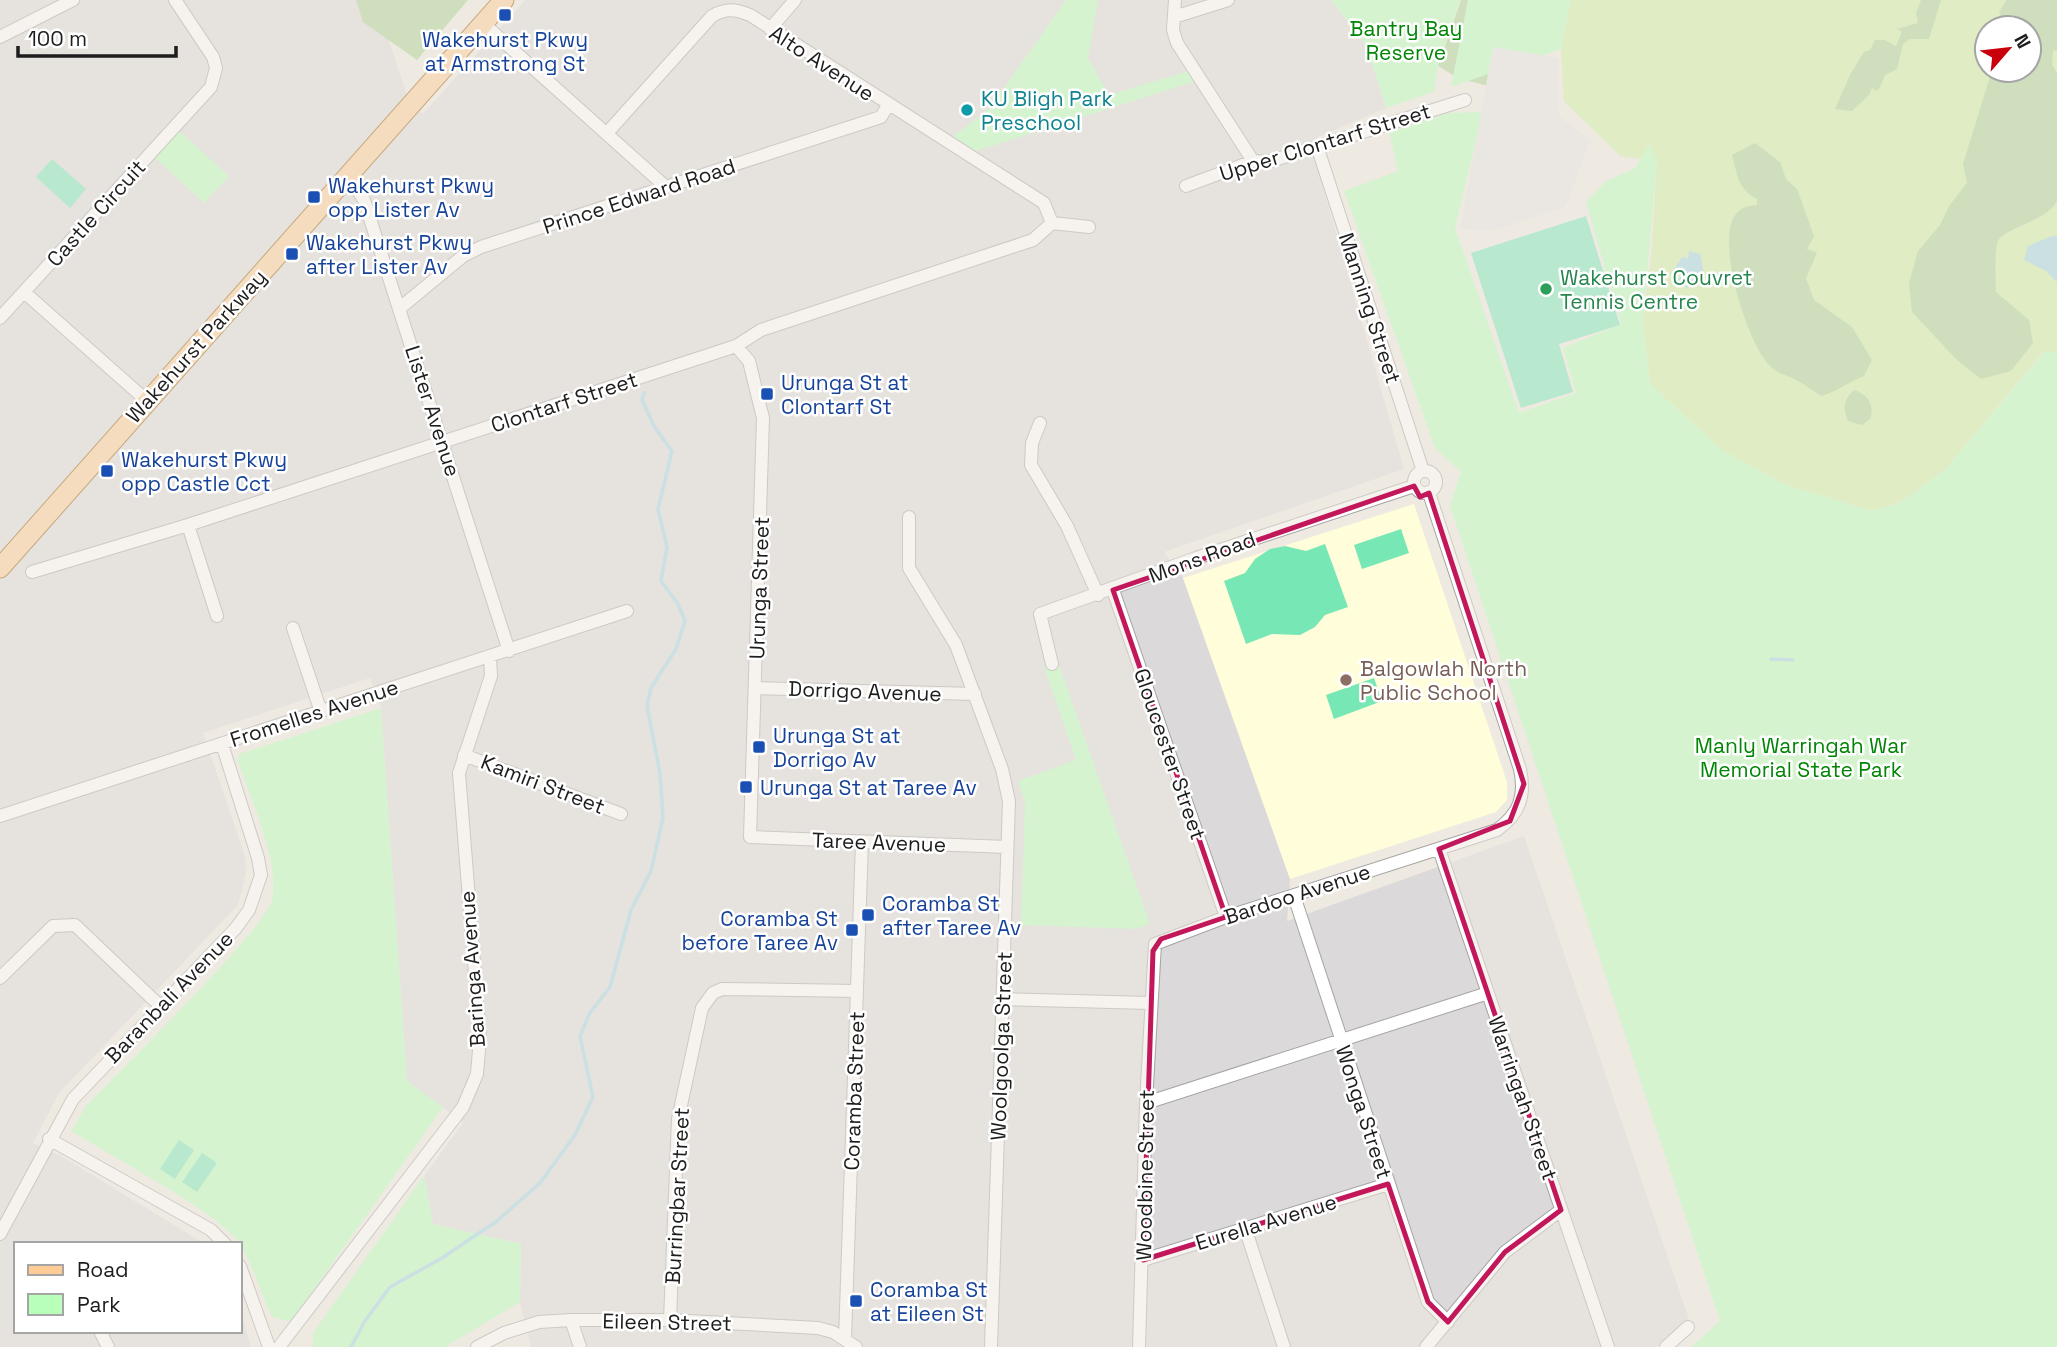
<svg xmlns="http://www.w3.org/2000/svg" width="2057" height="1347" viewBox="0 0 2057 1347" font-family="'Space Grotesk',sans-serif">
  <rect width="100%" height="100%" fill="#efeae1"/>
  <!-- residential -->
  <path fill="#dbd9da" d="M0,0h376l32,99 15,15 102,-114h806l35,45 20,63 -70,30 3,35 85,296 -240,83 19,26 107,301 -3,42 237,-85 165,483 -33,28h-1125l-11,-45 1,-58 -88,-20 -9,-48 39,-53 -56,-42 -26,-373 -11,-30 -167,55 42,123 1,16 -8,33 -179,188 -26,50 28,13 144,88h-189v87h224v-22l11,38h-251z"/>
  <!-- education -->
  <path fill="#fffdda" d="M1414,504l93,278v18l-11,12 -206,67 -107,-301z"/>
  <!-- grass -->
  <path fill="#ccefa1" fill-rule="evenodd" d="M1571,0h486v352h-14l-98,118 -47,34 -27,7 -87,-27 -62,-34 -72,-66 -7,-62 9,-74 5,-87 -37,-5 -56,-55 -3,-52zM1987,28h42v42h-42z"/>
  <!-- forest -->
  <path fill="#a8d391" d="M356,0h112l-51,60 -54,-38z
    M1461,0h41l-14,86 -30,-8 -20,-12z
    M1921,0h20l-12,39h-19l-7,5 -6,25 -12,6 -6,14 -4,2 -3,-4 -2,7 -18,17 -17,-2 16,-36 13,-21 6,-2 5,-10h10l11,6 6,-14 -5,-3 21,-6 -2,-10z
    M2006,0h51v50l-4,1 -1,13 5,9v128c-10,20 -53,27 -59,40 -4,9 -2,39 -2,51l33,28 4,23 -22,28 -30,8 -24,-19 -45,-48 -3,-29 9,-32 22,-26 9,-19 18,-23 -4,-19 29,-94h37v-42h-23l-7,-15z
    M1755,143l25,19 6,17 11,10 17,47 -7,13 10,4 -11,25 8,22 38,27 20,33 -8,16c-15,6 -28,16 -43,20 -8,-5 -15,-11 -23,-15 -10,-6 -19,-6 -28,-15 -23,-23 -53,-121 -36,-149 5,-9 13,-11 23,-12v-6c-20,-11 -19,-23 -25,-44z
    M1854,390c14,5 21,14 16,29l-8,6 -14,-4c-6,-14 -4,-21 6,-31z"/>
  <!-- park -->
  <path fill="#b8ffba" d="M1066,0h32l-10,58 21,37 83,-25 7,10 -226,72 -22,-14 39,-30z
    M1331,0h129l-22,66 -4,26 -48,16 -20,-63z
    M1468,0h103l-10,49 -110,38z
    M1483,112l-28,116 64,185 57,-20 -13,-45 58,-24 -35,-122 19,-20 30,-14 14,-24 8,16 -14,162 7,62 72,66 62,34 87,27 27,-7 47,-34 99,-118h13v995h-366l29,-26 -270,-815 11,-34 -26,-24 -91,-257 54,-20 -9,-39 60,-19z
    M175,127l54,49 -25,27 -54,-50z
    M1058,662l92,262 -15,5 -114,-4 4,-123 -7,-21 58,-21 -32,-93z
    M381,708l26,373 36,26 -152,215 -19,-5c-12,-24 -18,-50 -32,-73 -19,-30 -134,-91 -169,-113l15,-25c29,-30 181,-179 186,-206 8,-40 -22,-101 -34,-139l1,-7z
    M424,1176l9,48 88,20 -1,58 -75,45h-132v-14z"/>
  <!-- pitch -->
  <path fill="#76e7b5" d="M52,159l34,30 -16,19 -34,-31z
    M1586,216l34,109 -61,19 14,48 -52,16 -50,-155z
    M1401,529l8,24 -47,16 -8,-24z
    M1325,544l23,63 -23,8 -10,12 -15,8 -28,-1 -26,10 -22,-63 21,-8 10,-14 15,-10 15,-3 21,5z
    M1374,678l8,23 -48,18 -8,-24z
    M179,1140l15,10 -19,29 -15,-10z
    M202,1153l15,10 -20,29 -15,-10z"/>
  <!-- parking -->
  <path fill="#e5e5e5" d="M1493,47l65,11 1,58 31,24 -24,67 -74,24 -32,-2z"/>
  <!-- water -->
  <path fill="#9dd6e2" d="M2052,236h5v46l-11,-11 -22,-11 4,-14z
    M1689,251l11,3 3,15 -7,13 -9,6 -12,-10h5l1,-7 -7,-1 8,-13 6,2z"/>
  <g fill="none" stroke-linecap="round" stroke-linejoin="round">
    <!-- stream -->
    <path stroke="#9dd6e2" stroke-width="3.5" d="M1771,659l22,1
      M351,1347l14,-26 25,-34 52,-29 55,-37 43,-38 35,-48 18,-38 -13,-61 10,-23 20,-26 21,-77 20,-39 12,-53 -3,-45 -13,-67 4,-18 25,-39 9,-28 -7,-17 -17,-23 6,-34 -9,-38 14,-58 -17,-23 -13,-28 2,-7"/>
    <defs>
      <path id="minor" d="M1175,0l-2,30 4,13 76,118
        M1174,17l54,-17
        M484,24l182,163
        M770,29l25,-29
        M0,37l73,-37
        M607,133l105,-117c14,-8 23,-7 38,-1l294,188 8,20
        M1317,146l106,325
        M349,176l15,24 145,451
        M1186,186l67,-25 15,1 197,-62
        M1052,223l37,4
        M24,292l122,108
        M400,308l63,-52 18,-9 400,-130 7,-12
        M0,318l211,-231 5,-19 -3,-11 -38,-57
        M736,346l13,15 14,57 -13,419 257,10
        M1040,423l-8,20 -1,22 36,61 31,69
        M1414 482a11 11 0 1 1 22 0a11 11 0 1 1-22 0Z
        M909,517v51l47,77 46,124 7,32 -18,546
        M188,525l29,91
        M32,572l156,-47 548,-179 25,-16 272,-90 19,-17
        M1113,590l113,327
        M293,628l27,81
        M1052,664l-12,-50 156,-56 218,-72
        M755,688l220,6
        M464,755l157,59
        M0,816l627,-205
        M1439,849l169,498
        M1294,896l134,406 20,20
        M0,978l53,-52 22,-1 84,80
        M1002,999l148,4
        M1146,1103l342,-110
        M49,1139l162,91 14,14
        M1245,1228l39,119
        M0,1234l73,-135 163,-171 13,-18 12,-35 -3,-17 -36,-114
        M1143,1260l245,-76
        M240,1266l29,81
        M571,1320l9,27
        M670,1320l8,-201 24,-111 11,-15 9,-4 135,2
        M100,1331l8,16
        M845,1339l17,-497
        M279,1347l184,-240 14,-33 3,-36 -21,-265 32,-97 -1,-20
        M477,1347l27,-14 35,-11 32,-2h99l148,8 15,4 23,15
        M1139,1347l7,-244 9,-159 71,-27 271,-87c22,-16 29,-33 23,-61l-91,-276
        M1426,1347l79,-95 56,-42
        M1666,1347l22,-20"/>
      <path id="primary" d="M0,568l504,-568"/>
    </defs>
    <!-- minor casing -->
    <use href="#minor" stroke="#a4a4a4" stroke-width="14"/>
    <!-- primary casing -->
    <use href="#primary" stroke="#955b00" stroke-width="21"/>
    <!-- minor -->
    <use href="#minor" stroke="#fff" stroke-width="12"/>
    <!-- primary -->
    <use href="#primary" stroke="#ffcc96" stroke-width="19"/>
  </g>
  <!-- marked area -->
  <path d="M0 0H2057V1347H0ZM1414,486l6,11 9,-4 95,291 -14,37 -71,28 122,361 -56,42 -57,70 -20,-20 -40,-118 -245,76 10,-309 8,-12 65,-22 -113,-327z" fill="#efeae1" fill-opacity=".55" fill-rule="evenodd"/>
  <path fill="none" stroke="#c2185b" stroke-width="5" stroke-linejoin="round" d="M1414,486l6,11 9,-4 95,291 -14,37 -71,28 122,361 -56,42 -57,70 -20,-20 -40,-118 -245,76 10,-309 8,-12 65,-22 -113,-327z"/>
  <!-- markers -->
  <g fill="#1a4fb4" stroke="#fff" stroke-width="2.5">
    <rect x="498" y="8" width="14" height="14" rx="3.5"/>
    <rect x="307" y="190" width="14" height="14" rx="3.5"/>
    <rect x="285" y="247" width="14" height="14" rx="3.5"/>
    <rect x="760" y="387" width="14" height="14" rx="3.5"/>
    <rect x="100" y="464" width="14" height="14" rx="3.5"/>
    <rect x="752" y="740" width="14" height="14" rx="3.5"/>
    <rect x="739" y="780" width="14" height="14" rx="3.5"/>
    <rect x="861" y="908" width="14" height="14" rx="3.5"/>
    <rect x="845" y="923" width="14" height="14" rx="3.5"/>
    <rect x="849" y="1294" width="14" height="14" rx="3.5"/>
  </g>
  <circle fill="#0f9aa8" stroke="#fff" stroke-width="2.5" cx="967" cy="110" r="7"/>
  <circle fill="#2e9e5b" stroke="#fff" stroke-width="2.5" cx="1546" cy="289" r="7"/>
  <circle fill="#8d6e63" stroke="#fff" stroke-width="2.5" cx="1346" cy="680" r="7"/>
  <g text-anchor="middle" dominant-baseline="central" stroke-width="5" stroke-linejoin="round" paint-order="stroke">
    <!-- park labels -->
    <g font-size="21" fill="#008504" stroke="#fff">
      <text x="1406" y="28">Bantry Bay<tspan x="1406" dy="24">Reserve</tspan></text>
      <text x="1801" y="745">Manly Warringah War<tspan x="1801" dy="24">Memorial State Park</tspan></text>
    </g>
    <!-- transit labels -->
    <g font-size="21" fill="#164399" stroke="#fff" text-anchor="start">
      <text x="505" y="39" text-anchor="middle">Wakehurst Pkwy<tspan x="505" dy="24">at Armstrong St</tspan></text>
      <text x="328" y="185">Wakehurst Pkwy<tspan x="328" dy="24">opp Lister Av</tspan></text>
      <text x="306" y="242">Wakehurst Pkwy<tspan x="306" dy="24">after Lister Av</tspan></text>
      <text x="781" y="382">Urunga St at<tspan x="781" dy="24">Clontarf St</tspan></text>
      <text x="121" y="459">Wakehurst Pkwy<tspan x="121" dy="24">opp Castle Cct</tspan></text>
      <text x="773" y="735">Urunga St at<tspan x="773" dy="24">Dorrigo Av</tspan></text>
      <text x="760" y="787">Urunga St at Taree Av</text>
      <text x="882" y="903">Coramba St<tspan x="882" dy="24">after Taree Av</tspan></text>
      <text x="838" y="918" text-anchor="end">Coramba St<tspan x="838" dy="24">before Taree Av</tspan></text>
      <text x="870" y="1289">Coramba St<tspan x="870" dy="24">at Eileen St</tspan></text>
    </g>
    <!-- street labels -->
    <g font-size="21" fill="#1d1d1d" stroke="#fff">
      <text transform="translate(822 63) rotate(33)">Alto Avenue</text>
      <text transform="translate(1325 142) rotate(-17)">Upper Clontarf Street</text>
      <text transform="translate(639 196) rotate(-18)">Prince Edward Road</text>
      <text transform="translate(96 213) rotate(-48)">Castle Circuit</text>
      <text transform="translate(1370 308) rotate(72)">Manning Street</text>
      <text transform="translate(196 346) rotate(-48)">Wakehurst Parkway</text>
      <text transform="translate(564 402) rotate(-18)">Clontarf Street</text>
      <text transform="translate(433 411) rotate(72)">Lister Avenue</text>
      <text transform="translate(1202 557) rotate(-20)">Mons Road</text>
      <text transform="translate(759 588) rotate(-88)">Urunga Street</text>
      <text transform="translate(865 691) rotate(2)">Dorrigo Avenue</text>
      <text transform="translate(314 713) rotate(-18)">Fromelles Avenue</text>
      <text transform="translate(1170 754) rotate(71)">Gloucester Street</text>
      <text transform="translate(543 784) rotate(21)">Kamiri Street</text>
      <text transform="translate(879 842) rotate(2)">Taree Avenue</text>
      <text transform="translate(1297 894) rotate(-18)">Bardoo Avenue</text>
      <text transform="translate(472 969) rotate(-94)">Baringa Avenue</text>
      <text transform="translate(169 997) rotate(-46)">Baranbali Avenue</text>
      <text transform="translate(1001 1046) rotate(-88)">Woolgoolga Street</text>
      <text transform="translate(854 1091) rotate(-88)">Coramba Street</text>
      <text transform="translate(1523 1098) rotate(71)">Warringah Street</text>
      <text transform="translate(1364 1112) rotate(72)">Wonga Street</text>
      <text transform="translate(1145 1175) rotate(-89)">Woodbine Street</text>
      <text transform="translate(677 1196) rotate(-87)">Burringbar Street</text>
      <text transform="translate(1266 1222) rotate(-17)">Eurella Avenue</text>
      <text transform="translate(667 1322) rotate(1)">Eileen Street</text>
    </g>
    <!-- culture labels -->
    <g font-size="21" fill="#0d838f" stroke="#fff" text-anchor="start">
      <text x="981" y="98">KU Bligh Park<tspan x="981" dy="24">Preschool</tspan></text>
    </g>
    <!-- leisure labels -->
    <g font-size="21" fill="#27864d" stroke="#fff" text-anchor="start">
      <text x="1560" y="277">Wakehurst Couvret<tspan x="1560" dy="24">Tennis Centre</tspan></text>
    </g>
    <!-- education labels -->
    <g font-size="21" fill="#785e54" stroke="#fff" text-anchor="start">
      <text x="1360" y="668">Balgowlah North<tspan x="1360" dy="24">Public School</tspan></text>
    </g>
  </g>
  <!-- legend -->
  <rect x="14" y="1242" width="228" height="91" fill="#ffffff" stroke="#a5a5a5" stroke-width="2"/>
  <rect x="28" y="1265" width="35" height="10" fill="#ffcc96" stroke="#a5a5a5" stroke-width="2"/>
  <text x="77" y="1277" font-size="21" fill="#1d1d1d">Road</text>
  <rect x="28" y="1294" width="35" height="21" fill="#b8ffba" stroke="#a5a5a5" stroke-width="2"/>
  <text x="77" y="1312" font-size="21" fill="#1d1d1d">Park</text>
  <!-- north arrow -->
  <g transform="translate(2008 49) rotate(62)"><circle r="33" fill="#ffffff" stroke="#a5a5a5" stroke-width="2"/>
  <path d="M0-5L12 26L0 18L-12 26Z" fill="#c9000b"/>
  <text y="-10" font-size="19" font-weight="bold" text-anchor="middle" fill="#1d1d1d">N</text>
  </g>
  <!-- scale -->
  <path d="M18 46v10h158v-10" fill="none" stroke="#1d1d1d" stroke-width="3.5"/>
  <text x="28" y="46" font-size="21" fill="#1d1d1d" stroke="#ffffff" stroke-width="5" paint-order="stroke">100 m</text>
</svg>
